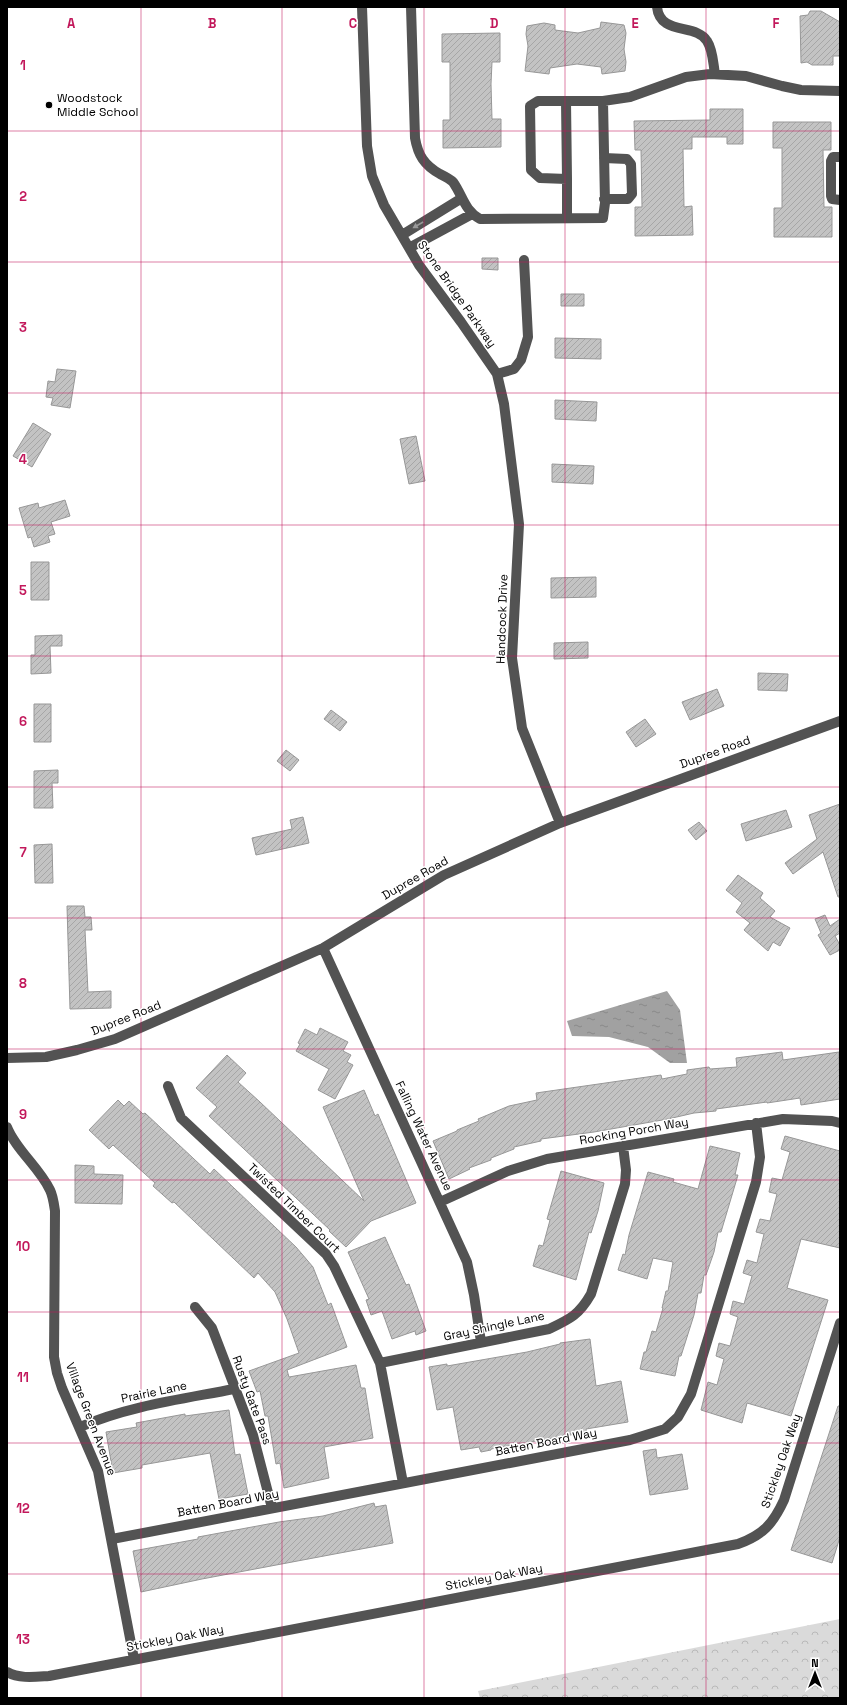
<svg xmlns="http://www.w3.org/2000/svg" width="847" height="1705" viewBox="0 0 847 1705" font-family="'Space Grotesk',sans-serif">
  <defs>
    <pattern id="forest-crowns" width="20" height="18" patternUnits="userSpaceOnUse"><rect width="20" height="18" fill="#dadada"/><path d="M2 6a3 3 0 1 1 6 0M12 15a3 3 0 1 1 6 0" fill="none" stroke="#b9b9b9"/></pattern>
    <pattern id="water-ripples" width="26" height="14" patternUnits="userSpaceOnUse"><rect width="26" height="14" fill="#a1a1a1"/><path d="M2 4q2-2 4 0t4 0M15 11q2-2 4 0t4 0" fill="none" stroke="#898989"/></pattern>
    <pattern id="building-hatch" width="6" height="6" patternUnits="userSpaceOnUse"><rect width="6" height="6" fill="#c3c3c3"/><path d="M-1 1l2-2M0 6l6-6M5 7l2-2" fill="none" stroke="#a6a6a6"/></pattern>
  </defs>
  <rect width="100%" height="100%" fill="#fff"/>
  <!-- forest -->
  <path fill="url(#forest-crowns)" d="M840,1619v79h-360l-2,-7z"/>
  <!-- water -->
  <path fill="url(#water-ripples)" d="M667,991l13,19 7,53h-17l-22,-16 -39,-10 -37,-1 -5,-15z"/>
  <!-- building -->
  <path fill="url(#building-hatch)" stroke="#979797" d="M810,11h11l19,11v34h-7v9h-21l-5,-3 -6,1 -1,-47 8,-1z
    M601,22l23,3 2,8 -2,16 2,13 -1,9 -23,3 -1,-7 -24,-3 -27,4 -1,6 -24,-3 3,-25 -2,-12 1,-8 17,-3 11,2v5l23,3 22,-5z
    M500,33v29h-8l-1,22 1,35h9v28l-58,1v-28h7v-58h-8v-28z
    M710,109h33v35h-16v-7h-35v12h-9l1,58 8,-1 1,29 -58,1v-29h7l-1,-57h-6l-1,-29 76,-1z
    M773,122h58v28h-8l1,57h8v30h-58v-29h8v-60h-9z
    M482,258h16v12l-16,-1z
    M561,294h23v12h-23z
    M555,338l46,1v20l-46,-1z
    M57,369l19,2 -6,37 -19,-3 2,-7 -7,-1 2,-16 7,1z
    M555,400l42,2 -1,19 -41,-2z
    M33,423l18,11 -19,33 -19,-11z
    M416,436l9,45 -16,3 -9,-45z
    M552,464l42,2 -1,18 -41,-2z
    M65,500l5,16 -19,6 4,12 -7,2 2,6 -16,5 -3,-10 -3,1 -9,-30 19,-5 1,5z
    M31,562h18v38h-18z
    M596,577v20l-45,1v-20z
    M62,635v11h-12l1,27 -20,1v-19h4v-19z
    M588,642v16l-34,1v-16z
    M758,673l30,1 -1,17 -29,-1z
    M717,689l7,17 -34,14 -8,-18z
    M34,704h17v38h-17z
    M331,710l16,12 -7,9 -16,-12z
    M645,719l11,15 -20,13 -10,-15z
    M286,750l13,10 -9,11 -13,-10z
    M58,770v13h-6l1,25h-19v-37z
    M840,804v93h-2l-15,-45 -30,22 -8,-11 32,-24 -8,-24z
    M786,810l6,17 -46,14 -5,-17z
    M303,817l6,26 -53,12 -4,-17 40,-9 -2,-9z
    M699,822l8,9 -11,9 -8,-10z
    M52,844l1,39h-18l-1,-38z
    M738,875l25,18 -3,5 15,13 -5,6 20,11 -10,18 -7,-4 -5,9 -24,-21 6,-7 -14,-11 6,-9 -16,-13z
    M67,906h17l1,11h6l1,13h-7l3,62 23,-1v17l-41,1z
    M825,915l5,11 10,-7v14l-5,3 5,9v5l-10,5 -12,-20 3,-2 -6,-14z
    M320,1028l28,14 -5,9 8,4 -4,7 6,3 -18,34 -17,-9 11,-21 -33,-18 4,-7 -2,-1 7,-14 12,6z
    M782,1052l1,8 56,-8 1,47 -39,6 -1,-7 -33,5v-1l-51,7v2l-22,2 -26,6 -74,13 -53,7v2l-27,6v2l-23,9v2l-22,8 1,1 -21,10 -16,-38 24,-10v-1l22,-9 -1,-2 31,-13 28,-6 -1,-7 125,-18 1,4 25,-5v-4l22,-3 1,2 27,-2 -1,-9z
    M227,1055l19,18 -8,9 22,20 104,99 -41,-94 41,-17 11,26 3,-2 38,89 -45,18 -25,26 -17,-16 1,-1 -121,-114 8,-9 -21,-19z
    M118,1100l6,6 5,-5 14,13 2,-1 65,61 4,-5 82,78 17,20 15,38 3,-2 16,44 -60,23 2,7 67,-12 5,23h4l8,50 -49,9 5,31 -45,10 -4,-25 -4,1 -8,-48h-3l-5,-25 -3,1 -8,-21 50,-18 -12,-34 -12,-27 -17,-19 -4,5 -80,-76 -2,1 -19,-17 2,-3 -42,-38 -4,4 -20,-19z
    M785,1136l55,15v97l-39,-9 -14,49 41,12 -37,116 -44,-13 -5,20 -41,-13 7,-28 9,3 7,-26 -8,-3 3,-13 11,3 8,-29 -8,-3 3,-13 11,3 8,-28 -9,-3 4,-13 10,3 7,-29 -8,-2 4,-13 10,2 7,-27 -8,-2 3,-14 10,2 8,-28 -9,-3z
    M710,1146l30,7 -5,22h3l-17,57h-3l-4,20 -8,23h-2l-3,18h-3l-4,22 -13,41h-2l-4,20 -35,-7 4,-17h2l6,-21 4,1 7,-24h-1l4,-17h2l5,-29 -20,-4 -6,21 -29,-9 5,-16 2,1 4,-20 19,-63 26,7 -1,3 25,7z
    M75,1165l19,1v8l29,1 -1,29 -47,-1z
    M561,1171l43,12 -6,28 -7,22 -2,-1 -13,48 -43,-14 6,-21 4,1 7,-26 -3,-1z
    M385,1237l21,48 3,-1 17,47 -10,4 -1,-4 -23,8 -10,-28 -11,4 -5,-15 3,-1 -21,-47z
    M590,1339l6,47 25,-5 7,41 -42,7 1,3 -96,17v1l-10,2 -2,-5 -18,3 -8,-43 -16,3 -8,-43 18,-3v2l80,-14 33,-8v-1z
    M838,1406h2v131l-8,26 -41,-13z
    M229,1410l6,45 5,-1 8,40 -29,5 -9,-46 -68,12v3l-29,5 -7,-41 31,-5 -1,-4 49,-9v2z
    M656,1449l1,9 25,-4 6,35 -38,6 -7,-44z
    M374,1503l1,4 11,-2 7,38 -191,36 -61,13 -8,-41 65,-12v-2l81,-15 44,-6z"/>
  <g fill="none" stroke-linecap="round" stroke-linejoin="round">
    <!-- minor -->
    <path stroke="#535353" stroke-width="10" d="M362,7l5,139 5,30 12,29 35,60 42,57 36,52 7,30 15,120 -7,134 10,70 38,95
      M411,7l4,131c3,17 9,27 25,36 4,2 10,5 13,8 10,14 11,28 27,37l123,-1 2,-15 -2,-102h-65l-8,5 1,64 9,8 27,1v39
      M657,7c3,29 39,16 50,34 6,9 6,22 8,33
      M566,101l1,78
      M603,101l27,-4 56,-20 24,-3 36,2 36,10 19,4 39,1
      M840,157h-7l-2,4v35l1,3 8,1
      M604,158l23,1 4,5 1,30 -4,5h-24
      M402,235l60,-37
      M409,248l63,-34
      M497,374l17,-5 7,-9 7,-23 -4,-77
      M323,948l144,314 7,33 7,47
      M7,1058l39,-1 31,-7 38,-11 208,-91 121,-73 116,-52 280,-102
      M168,1086l13,32 145,136 8,12 46,97 23,120
      M7,1127c9,23 32,40 43,63 3,6 4,14 5,21l-1,146 3,16 5,15 36,83 36,188
      M440,1202l68,-31 39,-12 236,-40 49,2 8,2
      M195,1307l17,21 41,107 19,73
      M380,1363l169,-34c21,-10 30,-14 42,-35l34,-110 1,-14 -3,-24
      M80,1427c48,-21 103,-28 154,-38
      M112,1539l518,-99 35,-11 13,-12 13,-23 65,-212 4,-25 -4,-34
      M7,1672c13,7 27,5 42,4l689,-132c25,-9 35,-20 46,-44l56,-177"/>
  </g>
  <!-- one-way arrows -->
  <defs><path id="oneway-solid" d="M-6-.8H1V-3.2L6.5 0L1 3.2V.8H-6Z"/></defs>
  <use fill="#989898" href="#oneway-solid" transform="translate(418 225) rotate(150)"/>
  <!-- grid -->
  <path fill="none" stroke="#c2185b" stroke-width="1" stroke-opacity="0.55" d="M141,7v1691M282,7v1691M424,7v1691M565,7v1691M706,7v1691M7,131h833M7,262h833M7,393h833M7,525h833M7,656h833M7,787h833M7,918h833M7,1049h833M7,1180h833M7,1312h833M7,1443h833M7,1574h833"/>
  <!-- markers -->
  <circle fill="#000" stroke="#fff" stroke-width="1.5" cx="49" cy="105" r="4"/>
  <g text-anchor="middle" dominant-baseline="central" stroke-width="3" stroke-linejoin="round" paint-order="stroke">
    <!-- poi labels -->
    <g font-size="12" fill="#000" stroke="#fff" text-anchor="start">
      <text x="57" y="98">Woodstock<tspan x="57" dy="14">Middle School</tspan></text>
    </g>
    <!-- street labels -->
    <g font-size="12" fill="#000" stroke="#fff">
      <text transform="translate(457 294) rotate(55)">Stone Bridge Parkway</text>
      <text transform="translate(502 619) rotate(-88)">Handcock Drive</text>
      <text transform="translate(715 752) rotate(-20)">Dupree Road</text>
      <text transform="translate(415 878) rotate(-30)">Dupree Road</text>
      <text transform="translate(126 1018) rotate(-22)">Dupree Road</text>
      <text transform="translate(634 1131) rotate(-10)">Rocking Porch Way</text>
      <text transform="translate(424 1136) rotate(65)">Falling Water Avenue</text>
      <text transform="translate(294 1208) rotate(44)">Twisted Timber Court</text>
      <text transform="translate(494 1326) rotate(-12)">Gray Shingle Lane</text>
      <text transform="translate(154 1392) rotate(-12)">Prairie Lane</text>
      <text transform="translate(252 1400) rotate(70)">Rusty Gate Pass</text>
      <text transform="translate(91 1419) rotate(69)">Village Green Avenue</text>
      <text transform="translate(546 1442) rotate(-11)">Batten Board Way</text>
      <text transform="translate(781 1461) rotate(-71)">Stickley Oak Way</text>
      <text transform="translate(228 1503) rotate(-11)">Batten Board Way</text>
      <text transform="translate(494 1577) rotate(-11)">Stickley Oak Way</text>
      <text transform="translate(175 1638) rotate(-11)">Stickley Oak Way</text>
    </g>
  </g>
  <g font-size="13" text-anchor="middle" font-weight="bold" fill="#c2185b" stroke="#fff" stroke-width="3" stroke-linejoin="round" paint-order="stroke">
    <text x="71" y="28">A</text>
    <text x="212" y="28">B</text>
    <text x="353" y="28">C</text>
    <text x="494" y="28">D</text>
    <text x="635" y="28">E</text>
    <text x="776" y="28">F</text>
    <text x="23" y="70">1</text>
    <text x="23" y="201">2</text>
    <text x="23" y="332">3</text>
    <text x="23" y="464">4</text>
    <text x="23" y="595">5</text>
    <text x="23" y="726">6</text>
    <text x="23" y="857">7</text>
    <text x="23" y="988">8</text>
    <text x="23" y="1119">9</text>
    <text x="23" y="1251">10</text>
    <text x="23" y="1382">11</text>
    <text x="23" y="1513">12</text>
    <text x="23" y="1644">13</text>
  </g>
  <!-- border -->
  <rect width="847" height="1705" fill="none" stroke="#000000" stroke-width="16"/>
  <!-- north arrow -->
  <g transform="translate(815 1673)" stroke="#ffffff" stroke-width="3" paint-order="stroke">
  <path d="M0-3L7 15L0 10L-7 15Z" fill="#000000"/>
  <text y="-6" font-size="11" font-weight="bold" text-anchor="middle" fill="#000000">N</text>
  </g>
</svg>
